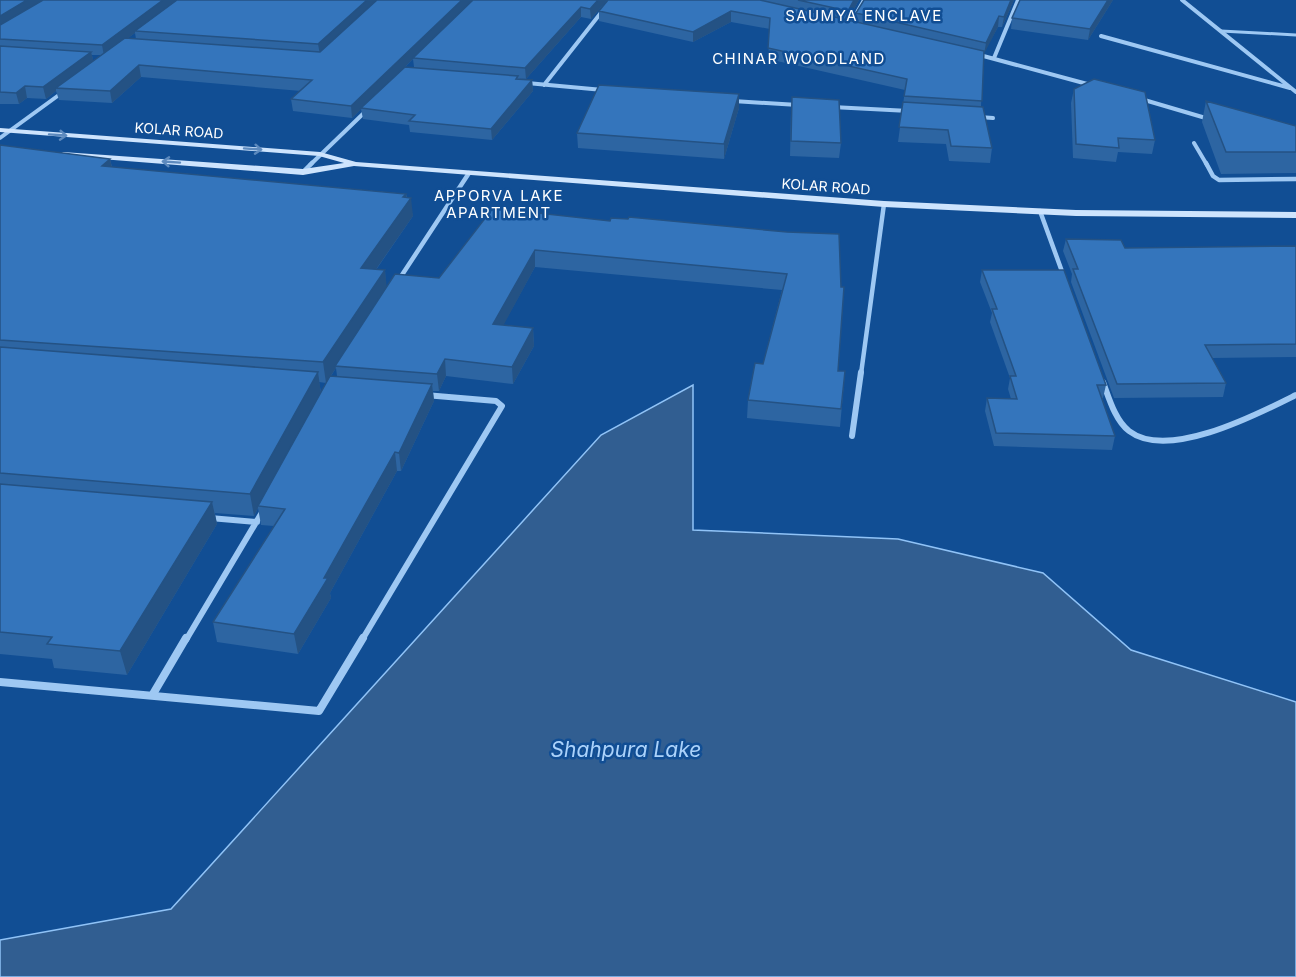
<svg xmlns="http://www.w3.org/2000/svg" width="1296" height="977" viewBox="0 0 1296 977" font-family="Inter,sans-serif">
  <rect width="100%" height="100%" fill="#114e94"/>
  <!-- water -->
  <path fill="#315e91" stroke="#90c3f7" stroke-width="1.5" d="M693,385v145l205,9 145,34 88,77 165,52v275h-1296v-37l171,-31 430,-474z"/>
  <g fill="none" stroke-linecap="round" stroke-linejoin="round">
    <!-- lane -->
    <path stroke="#9ec8f3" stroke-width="3" d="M1221,31l75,4"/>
    <!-- street-far3 -->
    <path stroke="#9ec8f3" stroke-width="4" d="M1182,0l114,92
      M851,23l13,-23
      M1101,36l189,52
      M976,54l115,31
      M994,58l24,-58
      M527,83l76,7
      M544,85l67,-85
      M1141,99l68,20
      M733,101l65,4
      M832,107l77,4
      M979,117l14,1
      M0,138l63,-46
      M1194,143l13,22
      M310,165l57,-55"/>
    <!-- street-far2 -->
    <path stroke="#9ec8f3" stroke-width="4.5" d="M1206,163l7,13 6,4 77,-1
      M303,172l9,-9
      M1040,211l24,66
      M398,281l71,-108
      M861,374l23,-170"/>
    <!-- street-far1 -->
    <path stroke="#9ec8f3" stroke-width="6" d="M1103,382c6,16 12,38 26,49 39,30 129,-17 167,-36
      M852,436l9,-64
      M210,518l47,4
      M186,640l78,-131
      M362,640l140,-234 -6,-5 -71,-6"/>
    <!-- street -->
    <path stroke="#9ec8f3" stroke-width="8" d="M0,682l319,29 44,-73
      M153,694l33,-56"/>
    <!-- secondary -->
    <path fill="#cee4fd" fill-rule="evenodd" d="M0,128l320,24 36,10 528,39 192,9 220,2v6l-220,-2 -192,-9 -530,-41 -51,9 -240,-19 -4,-2 4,-2 240,17 41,-6 -25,-7 -319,-24z"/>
  </g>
  <!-- wall -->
  <path fill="#2d65a2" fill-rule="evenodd" d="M0,0h607l-16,19 -10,-2 -55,62 -8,-1 14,2 1,11 -41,49 -82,-8 -1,-7 -46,-6 -2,-10 -9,9 -59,-7 -2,-12 10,-8 -160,-14 -29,26 -53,-3 -3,-9 -10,8 -19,-1 -8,6h-19zM135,33l1,6 -8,-1zM92,55h9l-8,6zM413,59l1,8h-9z
    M608,0h251l-11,20 8,2v-9l8,-13h150l-12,27h-4l-15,27 -2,53 11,41 -2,15 -41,-2 -3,-17 -48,-2 7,-52 -137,-31 2,-30 -39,-7 -38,20 -94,-21v-10z
    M1113,0l-25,40 -77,-11 1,-11z
    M1074,89l81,51 -3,14 -34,-2 -2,10 -43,-4 -2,-55z
    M1206,101l90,25v47l-75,1 -19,-52z
    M739,108l-15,51 -146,-11 -1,-15z
    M791,111l50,32 -2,15 -49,-2z
    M0,145l110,14 2,8 294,27 7,22 -37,54h9l1,18 53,-10 171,-57 177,11 51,139h7l-5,56 -93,-9 1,-18 15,-36 19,-74 -247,-23 -32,58 30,3 1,18 -21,38 -67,-8 -7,15h-6l1,10 -33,70h-4l-67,122 1,5 -33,56 -81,-12 -4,-20 61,-96 -13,-1 -3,-17 -4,8 -39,-3 2,11 -90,151 -73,-7 -2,-9 -52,-5zM336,368l1,8h-6zM319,382l7,1 -5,9z
    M1066,239l59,9 171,-2v111l-84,1 14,25 -3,14 -109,1 -43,-116 1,-8 -9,-23z
    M982,270l124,115 -3,13h-1l13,38 -3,14 -118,-4 -9,-35 2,-13 24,1 -3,-10 2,-11 -20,-56 2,-9 -12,-31z"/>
  <!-- shaded-wall -->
  <path fill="#245284" d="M27,0h20l-47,28v-12z
    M163,0h17l-45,31v2l-31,23 -2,-11z
    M367,0h13l-60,55 -2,-11z
    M462,0h12l-122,118 -1,-12z
    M598,0h9l-16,19 -1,-10z
    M854,0h5l-12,22 1,-11z
    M1011,0h3l-12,27 2,-10z
    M1108,0h5l-25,40 2,-11z
    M581,7v10l-55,62 -1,-11z
    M731,11v11l-38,20v-10z
    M999,16l-1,11 -14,27 2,-11z
    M91,52l3,11 -38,25v3l-10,8 -3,-12z
    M139,65l2,12 -29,26 -2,-12z
    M532,80l1,11 -41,49 -1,-11z
    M25,86l2,12 -8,6 -3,-11z
    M739,94v14l-15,51v-15z
    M110,159l4,18 -12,-11z
    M406,194l1,9 4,-5 2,18 -50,72 -2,-20z
    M535,250v17l-40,74 -2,-17z
    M385,270l2,20 -52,76 1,2 -10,15 -3,-21z
    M533,328l1,18 -21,38 -1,-17z
    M445,359l1,17 -7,15 -2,-17z
    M318,372l3,21 -63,113v2l-4,8 -4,-22z
    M432,384l2,17 -33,70 -2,-18z
    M395,452l2,19 -67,122 1,5 -33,56 -4,-20 30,-56z
    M212,502l5,22 -90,151 -7,-24z"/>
  <!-- building -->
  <path fill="#3475bc" stroke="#245284" stroke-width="1.5" d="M0,0h27l-27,16z
    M43,0h120l-61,45 -102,-6v-14z
    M177,0h190l-49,44 -183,-13z
    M377,0h85l-111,106 -60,-7 21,-19 -173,-15 -29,26 -54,-3 69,-50 195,14z
    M473,0h125l-8,9 -9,-2 -56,61 -112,-10z
    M608,0h152l224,51 -2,50 -78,-5 3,-17 -139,-31 2,-30 -39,-7 -38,21 -94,-21z
    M798,0h56l-6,11z
    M864,0h147l-7,17 -5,-1 -13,27 -130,-30z
    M1020,0h88l-18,29 -78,-11z
    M0,46l91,6 -48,35 -18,-1 -9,7 -16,-1z
    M405,67l113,9 -2,3 16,1 -41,49 -82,-8 6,-6 -54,-7z
    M1094,79l51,13 10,48 -37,-2 1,10 -43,-4 -2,-55z
    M599,85l140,9 -15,50 -147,-11z
    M792,97l47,3 2,43 -50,-2z
    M1206,101l90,25v26h-70z
    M903,102l80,5 9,41 -41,-2 -3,-16 -49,-3z
    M0,145l110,14 -8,7 304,28 -3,3 8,1 -50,70 24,2 -62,92 -323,-22z
    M493,208l117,13 1,-3 17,1 1,-2 158,15 52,2 2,53h3l-6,84h7l-4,38 -93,-9 7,-37 8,1 24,-90 -252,-24 -42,74 40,4 -21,39 -67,-8 -8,15 -102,-8 60,-92 44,4z
    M1066,239l55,1 4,8 171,-2v98l-91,1 21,38 -109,1 -44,-115h5z
    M982,270h82l42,115h-9l18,51 -119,-3 -9,-35 30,1 -7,-23h6l-24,-67h5z
    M0,347l318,25 -68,122 -250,-21z
    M330,376l102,8 -33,69 -4,-1 -71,126h4l-34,56 -81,-12 72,-113 -27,-3z
    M0,484l212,18 -92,149 -73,-7 5,-7 -52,-5z"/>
  <!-- one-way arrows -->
  <defs><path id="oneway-shaft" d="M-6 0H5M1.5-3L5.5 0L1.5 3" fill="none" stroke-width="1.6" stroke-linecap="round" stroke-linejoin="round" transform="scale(1.5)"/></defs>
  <g stroke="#5d8abe">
    <use href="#oneway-shaft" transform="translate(58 135) rotate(4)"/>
    <use href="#oneway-shaft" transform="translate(253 149) rotate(4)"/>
    <use href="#oneway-shaft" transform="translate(171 162) rotate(-176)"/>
  </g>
  <g text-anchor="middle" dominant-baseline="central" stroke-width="5" stroke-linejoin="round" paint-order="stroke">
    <!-- far-street labels -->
    <g font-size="14" fill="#fff" stroke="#114e94">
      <text transform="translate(179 130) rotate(4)">KOLAR ROAD</text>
      <text transform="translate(826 186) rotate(4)">KOLAR ROAD</text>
    </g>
    <!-- far-neighbourhood labels -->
    <g font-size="15" letter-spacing="1.5" fill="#fff" stroke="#114e94">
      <text x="864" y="15">SAUMYA ENCLAVE</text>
      <text x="799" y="58">CHINAR WOODLAND</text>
      <text x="499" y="195">APPORVA LAKE<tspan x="499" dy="17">APARTMENT</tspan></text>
    </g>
    <!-- near-water labels -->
    <g font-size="21" font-style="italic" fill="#abd2fa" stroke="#114e94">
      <text x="626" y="749">Shahpura Lake</text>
    </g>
  </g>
</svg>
